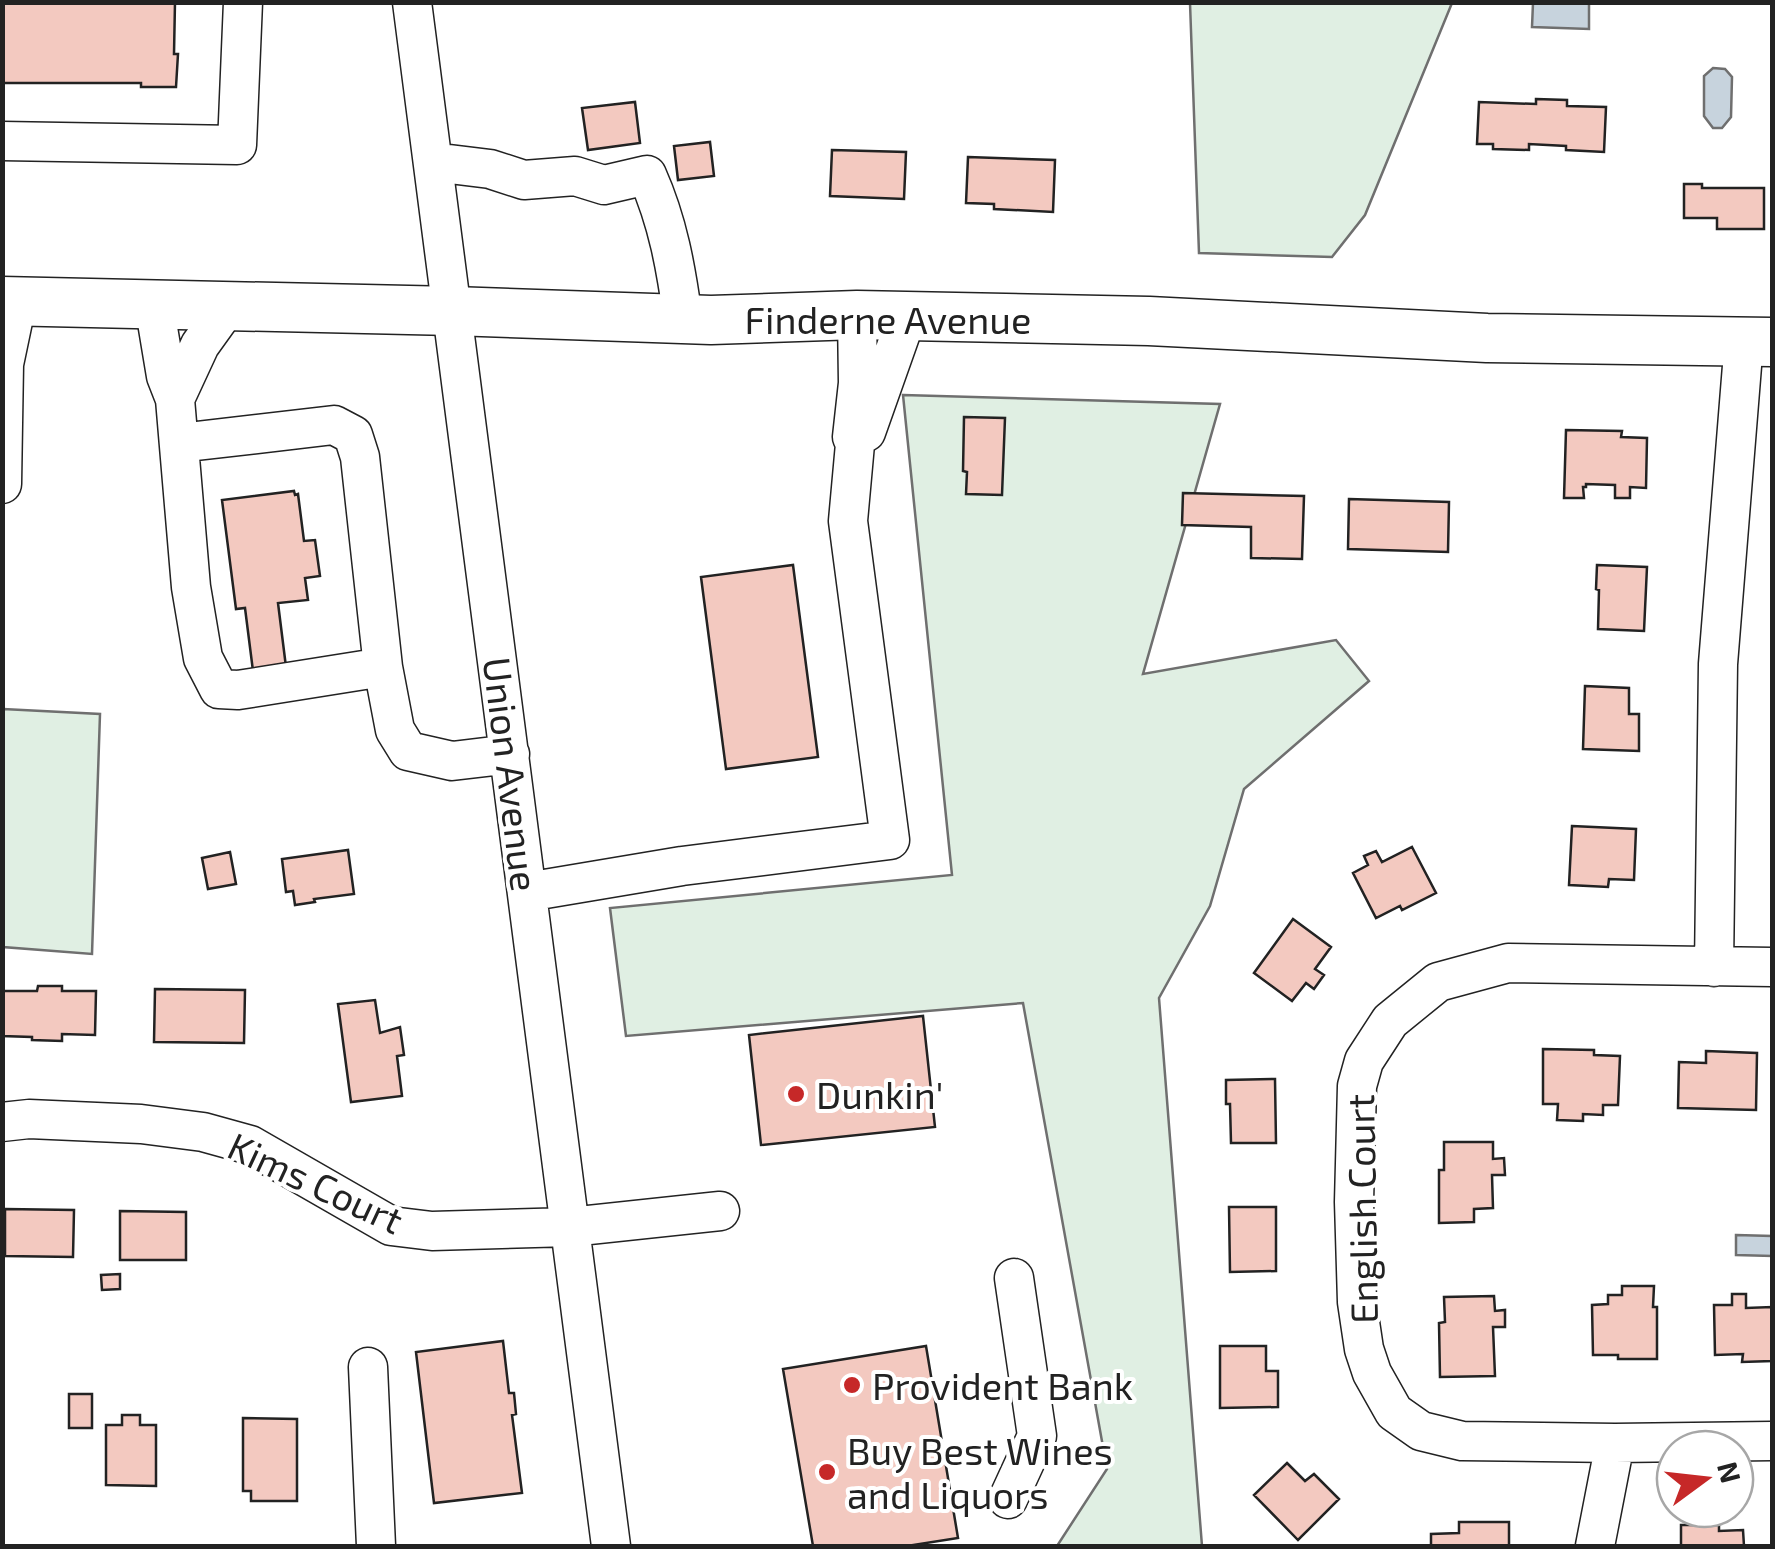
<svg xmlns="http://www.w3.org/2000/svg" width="1775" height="1549" viewBox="0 0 1775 1549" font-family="'Exo 2',sans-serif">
  <rect width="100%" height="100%" fill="#fff"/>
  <!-- green -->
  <path fill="#e0efe3" stroke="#6f6f6f" stroke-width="2.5" d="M1190,3h262l-87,212 -33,42 -133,-4z
    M903,395l317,9 -77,270 193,-34 33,41 -125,108 -34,117 -51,92 43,548h-145l50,-77 -84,-466 -397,33 -16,-128 342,-33z
    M3,709l97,5 -8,240 -89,-7z"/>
  <!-- water -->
  <path fill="#c7d3dd" stroke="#6f6f6f" stroke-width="2.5" d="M1533,3h56v26l-57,-2z
    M1713,68l12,1 7,8 -1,40 -9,11h-9l-9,-12v-40z
    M1736,1235l36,1v20l-36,-1z"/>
  <!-- building -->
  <path fill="#f3c9c0" stroke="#222" stroke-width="2.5" d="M2,2h173l-1,52h4l-2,33h-35v-4h-139z
    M1536,99l31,1v6l39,1 -2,45 -38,-2v-4l-37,-2v6l-36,-1v-5h-16l2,-42 57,2z
    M635,102l5,41 -52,7 -6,-42z
    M710,142l4,34 -36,4 -4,-34z
    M832,150l74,2 -2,47 -74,-3z
    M968,157l87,3 -2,52 -59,-3v-5l-28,-1z
    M1684,184h18v4h62v41h-47v-11h-33z
    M964,417l41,1 -3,77 -36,-1 1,-22 -4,-1z
    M1566,430l56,1 -1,6 26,1 -1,50 -16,-1v11h-15v-13l-29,-1v3h-3l1,11h-20z
    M294,491l1,4 3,-1 6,47 11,-1 5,36 -15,2 3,22 -30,3 8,64 -33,4 -8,-63 -9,1 -14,-109z
    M1183,493l121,3 -2,63 -51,-1v-31l-69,-2z
    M1349,499l100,3 -1,50 -100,-3z
    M793,565l25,192 -92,12 -25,-192z
    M1597,565l50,2 -3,64 -46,-2 1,-39 -3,-1z
    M1585,686l44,2v26h10v37l-56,-2z
    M1572,826l64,3 -2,51 -25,-1 -1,8 -39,-2z
    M1412,847l24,46 -34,17 -2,-4 -24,12 -23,-45 15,-8 -4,-9 12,-5 6,11z
    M348,850l6,44 -40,5 1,3 -20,3 -2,-14 -7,1 -4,-33z
    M230,852l6,32 -28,5 -6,-31z
    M1293,919l38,28 -16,22 9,6 -10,14 -8,-6 -14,18 -38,-28z
    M38,986h24v5h34l-1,44 -33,-1v7l-30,-1v-3l-30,-1v-45h35z
    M155,989l90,1 -1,53 -90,-1z
    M375,1000l5,33 20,-6 4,28 -7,1 5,40 -51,6 -13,-98z
    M923,1016l12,111 -174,18 -12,-110z
    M1543,1049l51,1v5l26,1 -2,49h-15v10l-20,-1v7l-26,-1 1,-16h-15z
    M1706,1051l51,2 -1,57 -78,-2 1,-46 27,1z
    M1275,1079l1,64h-45l-1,-39h-4v-24z
    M1444,1142h49v17l11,-1 1,17h-13l1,33 -19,1v13l-35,1v-53h5z
    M1229,1207h47v64l-46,1z
    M5,1209l69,1 -1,47 -68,-1z
    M120,1211l66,1v48h-66z
    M120,1274v15l-18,1 -1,-15z
    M1622,1286h32l-1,21h4v52h-39v-4h-25l-1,-50 16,-1v-9h14z
    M1732,1294h14v14l26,-1v54l-30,1 1,-8 -28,1 -1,-50h18z
    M1494,1296l1,15 10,-1v17h-12l2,49 -55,1 -1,-54 6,-1 -1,-25z
    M503,1341l6,52h5l2,21 -4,1 10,78 -88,10 -18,-151z
    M926,1346l32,192 -51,8h-94l-30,-177z
    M1220,1346h46v25h12v36l-58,1z
    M69,1394h23v34h-23z
    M122,1415h18v10h16v61l-50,-1v-60h16z
    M243,1418l54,1v82h-46v-10h-8z
    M1287,1463l18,18 9,-7 25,25 -41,41 -44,-45z
    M1459,1522h50v24h-78v-12l28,-1z
    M1681,1525h38v6l24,-1 1,16h-63z"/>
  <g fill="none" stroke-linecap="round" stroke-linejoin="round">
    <defs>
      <path id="minor" d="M412,2l199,1544
        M2,141l235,4 6,-143
        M433,162l57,7 34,11 51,-4 29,9 43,-10c21,47 29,93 36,144
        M154,304l12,72 9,23 16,188 12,71 16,31 19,1 145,-23
        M175,399l25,-54 28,-39
        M866,432l41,-116
        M179,443l155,-18 19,10 7,22 23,210 12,63 13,21 44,10 58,-7
        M2,484l2,-120 13,-62
        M527,892l155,-26 208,-26 -42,-319 7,-77 -3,-7 6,-54 -1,-68
        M1714,967l4,-303 26,-323
        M1772,967l-264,-4 -70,19 -48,39 -26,40 -7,25 -3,116 3,100 7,47 8,24 22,39 27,19 41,10 153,2 157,-2
        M2,1122l27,-3 112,5 62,8 47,13 141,81 41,5 138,-4 150,-16
        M368,1367l8,179
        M1008,1499l29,-63 -23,-158
        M1595,1546l20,-103"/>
      <path id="major" d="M2,301l451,10 258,9 146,-5 292,6 338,17 285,4"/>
    </defs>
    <!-- minor casing -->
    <use href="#minor" stroke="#222" stroke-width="41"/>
    <!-- major casing -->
    <use href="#major" stroke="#222" stroke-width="51"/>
    <!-- minor -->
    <use href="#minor" stroke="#fff" stroke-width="38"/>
    <!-- major -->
    <use href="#major" stroke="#fff" stroke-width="48"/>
  </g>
  <!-- markers -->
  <g fill="#c62828" stroke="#fff" stroke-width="4">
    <circle cx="796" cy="1094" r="10"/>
    <circle cx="852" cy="1385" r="10"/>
    <circle cx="827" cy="1472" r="10"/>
  </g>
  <g text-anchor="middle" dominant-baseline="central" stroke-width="8" stroke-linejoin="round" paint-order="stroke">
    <!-- street labels -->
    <g font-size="38" fill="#222" stroke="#fff">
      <text x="888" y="319">Finderne Avenue</text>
      <text transform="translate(512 774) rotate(83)">Union Avenue</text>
      <text transform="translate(316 1182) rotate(25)">Kims Court</text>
      <text transform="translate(1361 1209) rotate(-91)">English Court</text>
    </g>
    <!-- poi labels -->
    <g font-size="38" fill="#222" stroke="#fff" text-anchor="start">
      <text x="816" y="1094">Dunkin'</text>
      <text x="872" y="1385">Provident Bank</text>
      <text x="847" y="1450">Buy Best Wines<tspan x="847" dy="44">and Liquors</tspan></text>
    </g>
  </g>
  <!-- border -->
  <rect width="1775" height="1549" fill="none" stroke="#222222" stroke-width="10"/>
  <!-- north arrow -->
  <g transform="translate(1705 1479) rotate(75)"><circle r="48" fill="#ffffff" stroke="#a7a7a7" stroke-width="2.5"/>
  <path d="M0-8L18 38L0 25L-18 38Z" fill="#c62828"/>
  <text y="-15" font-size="28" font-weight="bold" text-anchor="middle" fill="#222222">N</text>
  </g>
</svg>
